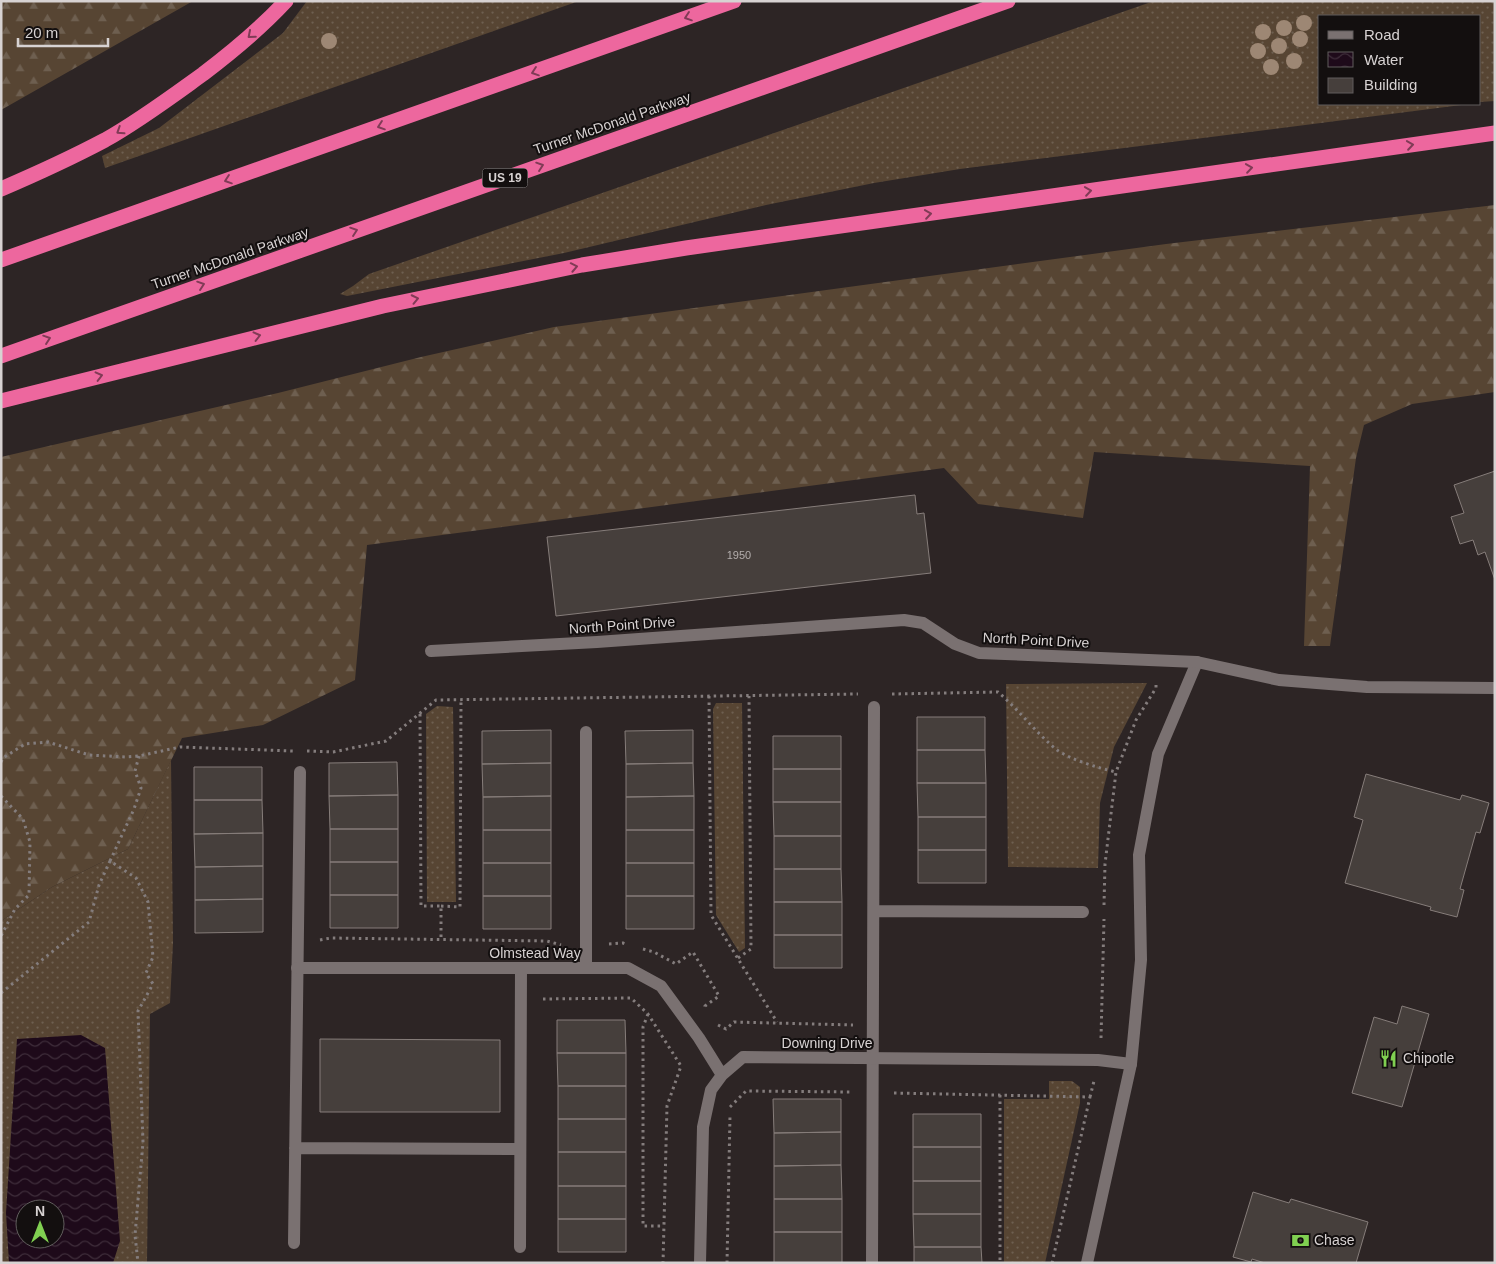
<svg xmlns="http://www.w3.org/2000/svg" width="1496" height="1264" viewBox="0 0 1496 1264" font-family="Arial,sans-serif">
  <defs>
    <pattern id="grass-dots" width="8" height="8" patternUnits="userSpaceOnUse" patternTransform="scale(1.25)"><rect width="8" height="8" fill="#574533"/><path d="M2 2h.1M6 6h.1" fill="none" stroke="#6e5f50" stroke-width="1.8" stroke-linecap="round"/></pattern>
    <pattern id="forest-firs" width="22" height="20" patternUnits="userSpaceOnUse" patternTransform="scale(1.25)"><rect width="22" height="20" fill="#574533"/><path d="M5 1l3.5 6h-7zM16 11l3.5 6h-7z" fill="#6e5f50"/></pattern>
    <pattern id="water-waves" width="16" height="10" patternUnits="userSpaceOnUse" patternTransform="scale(1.25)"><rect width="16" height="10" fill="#1e0a1a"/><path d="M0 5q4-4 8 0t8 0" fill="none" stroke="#3e2d3a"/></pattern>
  </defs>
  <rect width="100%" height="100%" fill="#2d2525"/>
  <!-- grass -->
  <path fill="url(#grass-dots)" fill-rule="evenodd" d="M307,1h272l-474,167 -3,-12 57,-28 124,-95z
    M1154,1h341v100l-15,1v-86h-160v88h149l-509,65 -86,14 -108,22 -202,48 -217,43 -7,-2 13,-8 16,-12z
    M1147,683l-33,64 -14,56 -2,65 -90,-1 -2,-183z
    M716,703h26l3,245 -6,4 -23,-37 -3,-206z
    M437,706l16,1 3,195h-29l-1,-188z
    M171,760l2,183 -3,60 -20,11 -3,249h-146v-342l51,-34 76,-38zM25,1209h30v30h-30z
    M1049,1081h23l8,6v16l-35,160h-41v-164h45z"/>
  <!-- forest -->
  <path fill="url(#forest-firs)" d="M1,1h192l-192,109z
    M1495,205v187l-83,12 -48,21 -8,33 -26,188h-26l6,-180 -216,-14 -11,66 -105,-14 -34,-36 -577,77 -12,135 -92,45 -81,13 -54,111 -76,38 -51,34v-464l277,-64 143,-36 133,-30 612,-83z"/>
  <!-- water -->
  <path fill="url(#water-waves)" fill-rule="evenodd" d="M81,1035l24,13 15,193 -7,22h-104l-3,-50 11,-174zM25,1209h30v30h-30z"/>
  <!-- building -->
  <path fill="#463f3c" stroke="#867d7a" d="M1495,471v109l-10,-28 -7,3 -5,-15 -13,4 -9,-27 13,-4 -10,-28z
    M915,495l2,19 7,-1 7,60 -375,43 -9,-79z
    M917,717h68v33h-68z
    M551,730v33l-69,1v-33z
    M693,730v33l-67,1 -1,-33z
    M773,736h68v33h-68z
    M917,750h68l1,33h-69z
    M397,762l1,33 -69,1v-33z
    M551,763v33l-68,1 -1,-33z
    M693,763l1,33 -68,1v-33z
    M194,767h68v33h-68z
    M773,769h68v33h-68z
    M1366,774l94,26 2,-5 27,8 -9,30 -4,-1 -16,57 4,1 -7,27 -27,-7 1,-3 -86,-24 18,-63 -9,-3z
    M917,783h69v34h-68z
    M398,795v34h-68l-1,-33z
    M551,796v34h-68v-33z
    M694,796v34h-68v-33z
    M194,800h68l1,33 -69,1z
    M773,802h68v34h-67z
    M918,817h68v33h-68z
    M330,829h68v33h-68z
    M483,830h68v33h-68z
    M626,830h68v33h-68z
    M263,833v33l-68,1 -1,-33z
    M774,836h67v33h-67z
    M918,850h68v33h-68z
    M330,862h68v33h-68z
    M483,863h68v33h-68z
    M626,863h68v33h-68z
    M263,866v33l-68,1v-33z
    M774,869h67l1,33h-68z
    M330,895h68v33h-68z
    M483,896h68v33h-68z
    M626,896h68v33h-68z
    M263,899v33l-68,1v-33z
    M774,902h68v33h-68z
    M774,935h68v33h-68z
    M1402,1006l27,8 -27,93 -50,-14 22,-76 23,7z
    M557,1020h68l1,33h-69z
    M320,1039l180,1v72h-180z
    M557,1053h69v33h-68z
    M558,1086h68v33h-68z
    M773,1099h68v33l-67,1z
    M913,1114h68v33h-68z
    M558,1119h68v33h-68z
    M841,1132v33l-67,1v-33z
    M913,1147h68v34h-68z
    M558,1152h68v34h-68z
    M841,1165l1,34h-68v-33z
    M913,1181h68v33h-68z
    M558,1186h68v33h-68z
    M1253,1192l36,11 2,-4 77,23 -12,41h-91l-13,-4 -1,3 -18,-5z
    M774,1199h68v33h-68z
    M913,1214h68v33h-67z
    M558,1219h68v33h-68z
    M774,1232h68v31h-68z
    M914,1247h67l1,16h-68z"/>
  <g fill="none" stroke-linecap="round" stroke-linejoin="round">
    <!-- path -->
    <path stroke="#847d7d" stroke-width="3" stroke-dasharray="2.5 4" stroke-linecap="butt" d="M892,694l106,-2c21,18 38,41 59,58 14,10 42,18 59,22
      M709,696l2,219 66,107
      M420,714l1,192h20v33
      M307,751l26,1 53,-11 50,-41 422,-6
      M1,762l2,-4 22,-14 23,-2 41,13 37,2 13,-1 41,-9 113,4
      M1,796l22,23 7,23 -1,53 -14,14 -14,27
      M110,861l24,-52 7,-21 -6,-17 4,-15
      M1104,905l1,-41 11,-92 20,-52 20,-32v-7
      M441,906l19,1 1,-207
      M320,940l11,-2 216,3 14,4
      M609,944l14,-1 5,2
      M643,949l11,3 22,12 17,-12 26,44 -14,10 1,3
      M738,958l13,-9 -2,-253
      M1,993l88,-71 10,-37 11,-24 26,17 12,24 5,55 -7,16 7,11 -15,27 5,131 -8,93 3,28
      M543,999l88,-1 17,16 33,52 -14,40 -4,157
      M648,1014l-5,13v199h21
      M718,1025l8,4 8,-7 119,3
      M1101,1038l3,-119
      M894,1093l196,4 -38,166
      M1000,1095v168
      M1090,1097l4,-16
      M730,1107l16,-16 106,1
      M727,1263l3,-147"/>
    <!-- service -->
    <path stroke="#7a7171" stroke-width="12" d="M586,732v236
      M874,911l209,1
      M295,1148l225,1
      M294,1243l6,-471
      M520,1247l1,-279
      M872,1263l2,-556
      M1087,1263l44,-199 10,-104 -2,-105 19,-101 39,-92"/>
    <!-- minor -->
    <path stroke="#7a7171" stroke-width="12" d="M431,651l166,-9 307,-22 19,3 32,21 24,9 218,9 82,18 88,7 128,1
      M297,968h331l33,18 38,52 23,37
      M700,1263l3,-136 8,-37 11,-15 21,-18 355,3 33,4"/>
    <!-- motorway -->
    <path stroke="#ed679e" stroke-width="15" d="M1,189c35,-15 70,-31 104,-49 34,-19 66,-43 98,-66 29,-22 58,-46 83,-73
      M1,260l733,-259
      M1,356l1007,-355
      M1,401l382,-95 199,-41 104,-17 809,-115"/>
  </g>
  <!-- trees -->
  <g fill="#9d8774">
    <circle cx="1304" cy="23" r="8"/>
    <circle cx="1284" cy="28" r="8"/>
    <circle cx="1263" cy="32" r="8"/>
    <circle cx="1300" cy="39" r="8"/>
    <circle cx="329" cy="41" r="8"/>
    <circle cx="1279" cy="46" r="8"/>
    <circle cx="1258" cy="51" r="8"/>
    <circle cx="1294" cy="61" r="8"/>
    <circle cx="1271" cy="67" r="8"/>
  </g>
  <!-- one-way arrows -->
  <defs><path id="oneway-chevron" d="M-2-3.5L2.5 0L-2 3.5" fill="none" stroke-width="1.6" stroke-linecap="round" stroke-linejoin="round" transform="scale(1.25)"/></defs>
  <g stroke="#803b56">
    <use href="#oneway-chevron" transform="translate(688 17) rotate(161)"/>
    <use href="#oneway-chevron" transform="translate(251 35) rotate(139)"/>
    <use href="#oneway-chevron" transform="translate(535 72) rotate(161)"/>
    <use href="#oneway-chevron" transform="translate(381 126) rotate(161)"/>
    <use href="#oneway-chevron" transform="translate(120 131) rotate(147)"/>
    <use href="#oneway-chevron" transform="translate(1410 145) rotate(-8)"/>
    <use href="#oneway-chevron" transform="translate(540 166) rotate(-19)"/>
    <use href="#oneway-chevron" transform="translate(1249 168) rotate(-8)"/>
    <use href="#oneway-chevron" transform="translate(228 180) rotate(161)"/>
    <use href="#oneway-chevron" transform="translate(1088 191) rotate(-8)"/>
    <use href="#oneway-chevron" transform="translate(928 214) rotate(-8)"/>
    <use href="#oneway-chevron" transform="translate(354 231) rotate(-19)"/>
    <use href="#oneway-chevron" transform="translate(574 267) rotate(-11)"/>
    <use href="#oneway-chevron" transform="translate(201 285) rotate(-19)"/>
    <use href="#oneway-chevron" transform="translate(415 299) rotate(-12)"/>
    <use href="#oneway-chevron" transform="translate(257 336) rotate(-14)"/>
    <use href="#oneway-chevron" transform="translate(47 339) rotate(-19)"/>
    <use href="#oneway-chevron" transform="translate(99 376) rotate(-14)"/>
  </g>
  <!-- icons -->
  <defs>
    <symbol id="restaurant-bare" viewBox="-9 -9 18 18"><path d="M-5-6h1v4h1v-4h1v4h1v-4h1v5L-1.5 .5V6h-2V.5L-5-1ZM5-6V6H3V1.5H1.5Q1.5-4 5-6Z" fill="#80d051" stroke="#130f0f" stroke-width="2.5" paint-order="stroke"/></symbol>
    <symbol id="bank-bare" viewBox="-9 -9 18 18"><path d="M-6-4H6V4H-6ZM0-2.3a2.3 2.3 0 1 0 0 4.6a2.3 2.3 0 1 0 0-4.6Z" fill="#80d051" stroke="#130f0f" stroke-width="2.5" paint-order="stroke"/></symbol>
  </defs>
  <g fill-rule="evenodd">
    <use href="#restaurant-bare" x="1376" y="1046" width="25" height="25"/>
    <use href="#bank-bare" x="1288" y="1228" width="25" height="25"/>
  </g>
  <g text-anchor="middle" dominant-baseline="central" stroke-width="4" stroke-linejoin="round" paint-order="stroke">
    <!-- number labels -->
    <g font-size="11" fill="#b3adac">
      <text x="739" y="555">1950</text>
    </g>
    <!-- shield labels -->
    <rect fill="#130f0f" stroke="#9c9898" stroke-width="1" x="482.5" y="168.5" width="45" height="19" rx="4"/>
    <g font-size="12" font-weight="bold" fill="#d7d2d2">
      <text x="505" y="178">US 19</text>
    </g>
    <!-- street labels -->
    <g font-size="14" fill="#d7d2d2" stroke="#130f0f">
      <text transform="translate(612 123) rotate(-19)">Turner McDonald Parkway</text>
      <text transform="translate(230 258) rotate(-19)">Turner McDonald Parkway</text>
      <text transform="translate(622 625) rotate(-4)">North Point Drive</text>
      <text transform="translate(1036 640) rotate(3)">North Point Drive</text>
      <text x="535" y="953">Olmstead Way</text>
      <text x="827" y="1043">Downing Drive</text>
    </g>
    <!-- poi labels -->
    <g font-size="14" fill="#d7d2d2" stroke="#130f0f" text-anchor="start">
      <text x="1403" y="1058">Chipotle</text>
      <text x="1314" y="1240">Chase</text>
    </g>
  </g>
  <!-- border -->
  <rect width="1496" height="1264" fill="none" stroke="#d7d2d2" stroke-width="5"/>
  <!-- legend -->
  <rect x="1318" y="15" width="162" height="90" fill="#130f0f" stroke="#615d5d"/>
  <rect x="1328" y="31" width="25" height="8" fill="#7a7171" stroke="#615d5d"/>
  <text x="1364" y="40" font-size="15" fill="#d7d2d2">Road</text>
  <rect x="1328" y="52" width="25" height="15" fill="url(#water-waves)" stroke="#615d5d"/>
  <text x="1364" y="65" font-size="15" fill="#d7d2d2">Water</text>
  <rect x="1328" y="78" width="25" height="15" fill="#463f3c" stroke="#615d5d"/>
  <text x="1364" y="90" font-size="15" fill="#d7d2d2">Building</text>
  <!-- north arrow -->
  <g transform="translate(40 1224)"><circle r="24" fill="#130f0f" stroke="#615d5d"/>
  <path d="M0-4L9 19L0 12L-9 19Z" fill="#80d051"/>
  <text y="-8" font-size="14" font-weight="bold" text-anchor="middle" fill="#d7d2d2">N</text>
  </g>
  <!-- scale -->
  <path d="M18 38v8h90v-8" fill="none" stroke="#d7d2d2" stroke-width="2.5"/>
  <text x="25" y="38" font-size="15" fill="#d7d2d2" stroke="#130f0f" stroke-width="4" paint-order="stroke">20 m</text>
</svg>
